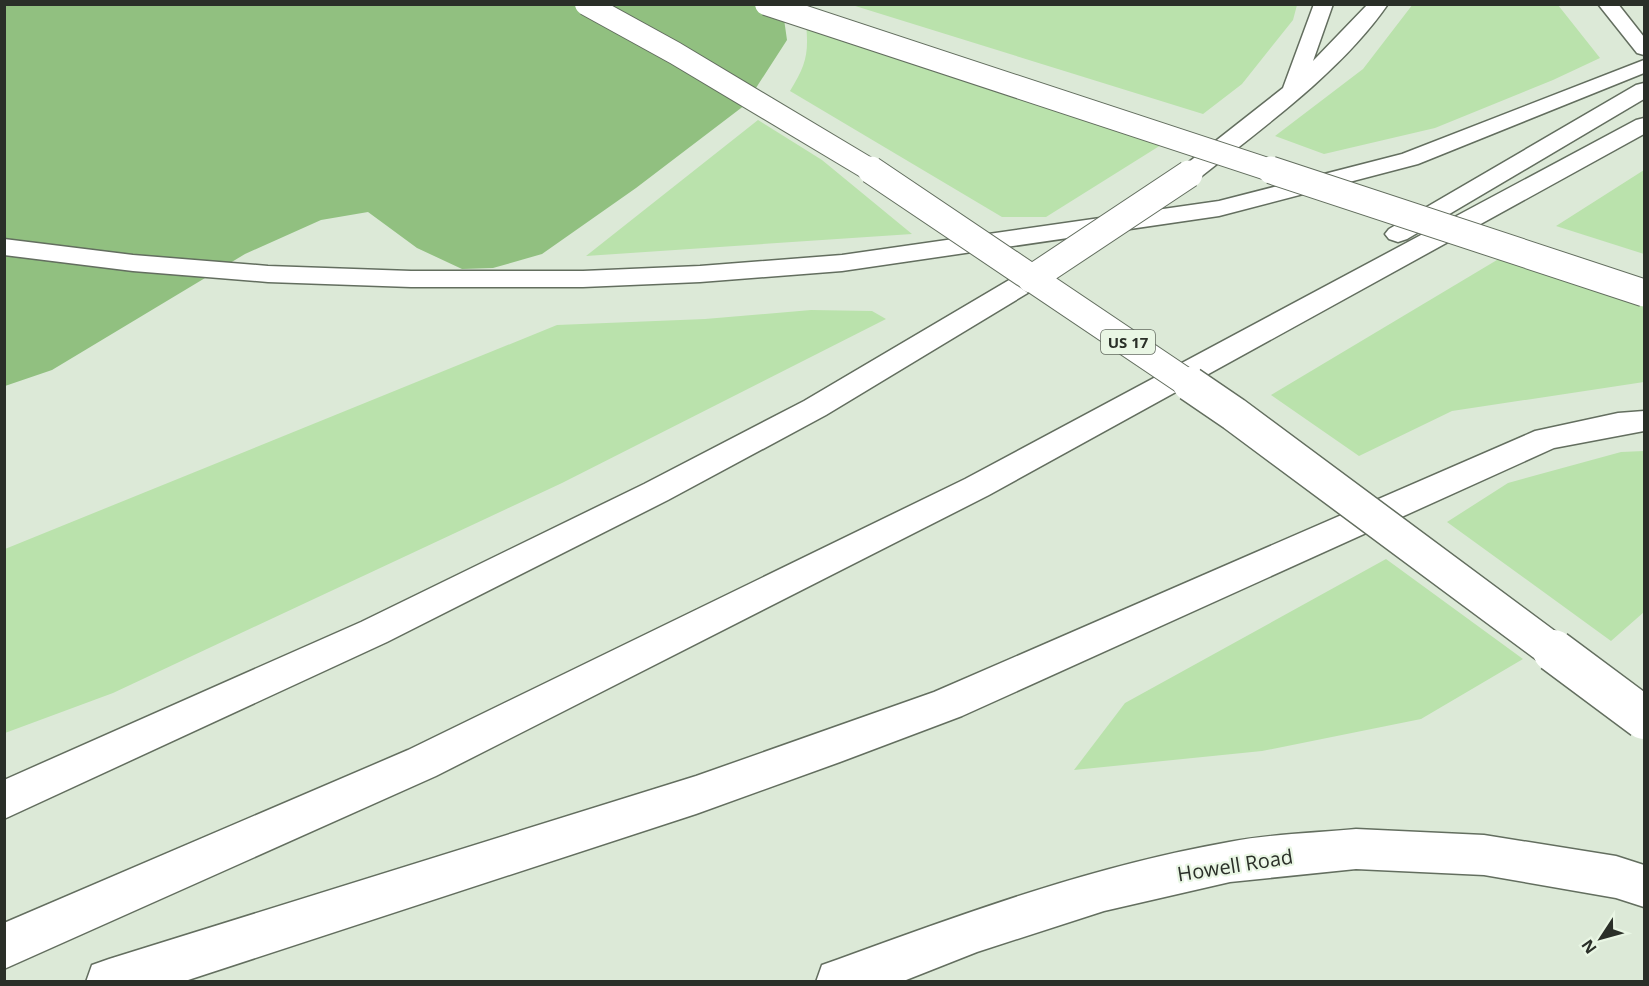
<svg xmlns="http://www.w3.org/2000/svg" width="1649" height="986" viewBox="0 0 1649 986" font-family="'Open Sans',sans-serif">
  <rect width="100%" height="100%" fill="#dce9d7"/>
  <!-- green -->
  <path fill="#bae2ac" d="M1413,4l145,1 42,53 -47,22 -118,48 -111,26 -49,-18 88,-67z
    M852,5l445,-1v1l-4,15 -51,64 -39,30z
    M806,24l355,121 -115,72h-44l-212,-126c16,-26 19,-37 16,-67z
    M758,120l64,40 90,74 -326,22z
    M1644,170v84l-88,-28z
    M1507,254l137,48v80l-192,29 -93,45 -88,-61z
    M811,310l61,1 14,8 -324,164 -449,210 -108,40v-184l552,-224 148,-6z
    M1644,451v161l-33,29 -164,-119 61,-39 113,-31z
    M1386,559l137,100 -102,60 -159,32 -188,19 51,-67z"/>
  <!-- water -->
  <path fill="#91c080" d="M775,4l8,8 4,28 -42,65 -109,83 -94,66 -49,14 -31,1 -45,-21 -49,-36 -47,8 -76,34 -193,116 -47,16 -1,-381z"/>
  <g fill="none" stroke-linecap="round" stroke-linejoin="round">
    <defs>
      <path id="tertiary" d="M1356,829l128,6 132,21 28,9v42l-28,-9 -132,-23 -128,-6 -126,13 -126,29 -127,41 -76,30h-85l6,-17 17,-6c128,-47 255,-93 390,-117 41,-8 85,-9 127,-13z"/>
      <path id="motorway" d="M1314,4h19l-20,57 55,-57h20c-46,67 -127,125 -190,175l-9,2 -9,-2 -3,-5 3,-5 103,-81z
        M1598,4h20l26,33v18l-7,-2z
        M1644,60v13l-226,91 -199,52 -377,55 -142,11 -117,5h-172l-143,-5 -135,-11 -129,-16v-16l129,16 135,11 143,5h172l117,-5 142,-11 377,-54 183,-47z
        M1644,83v16l-237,140 -9,3 -9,-3 -4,-5 4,-5 247,-144z
        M1644,118v16l-655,361 -553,281 -432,193v-46l404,-173 557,-271 671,-359z
        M1031,271l10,2 4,6 -4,6 -215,130 -158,85 -281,142 -383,177v-39l357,-158 283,-138 160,-83 217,-128z
        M1644,411v20l-90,17 -592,268 -122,46 -144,52 -514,168h-96l6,-17 17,-6 587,-183 238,-84 601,-261 83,-18z"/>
    </defs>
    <!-- tertiary casing -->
    <use href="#tertiary" stroke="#636e5f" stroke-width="3"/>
    <!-- motorway casing -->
    <use href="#motorway" stroke="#636e5f" stroke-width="3"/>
    <!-- tertiary -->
    <use href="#tertiary" fill="#fff" fill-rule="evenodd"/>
    <!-- motorway -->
    <use href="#motorway" fill="#fff" fill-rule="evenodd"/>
    <defs>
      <path id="motorway-bridge-far3" d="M586,4l89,49 199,119
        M766,4l510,168"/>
      <path id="motorway-bridge-far2" d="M871,170l321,216
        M1271,170l373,123
        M1031,279l158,-105"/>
      <path id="motorway-bridge-far1" d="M1190,384l44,30 322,239"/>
      <path id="motorway-bridge" d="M1554,651l90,67"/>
    </defs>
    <!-- motorway-bridge-far3 casing -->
    <use href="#motorway-bridge-far3" stroke="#636e5f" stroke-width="24" stroke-linecap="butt"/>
    <!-- motorway-bridge-far2 casing -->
    <use href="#motorway-bridge-far2" stroke="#636e5f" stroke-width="29" stroke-linecap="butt"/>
    <!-- motorway-bridge-far1 casing -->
    <use href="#motorway-bridge-far1" stroke="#636e5f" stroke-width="37" stroke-linecap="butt"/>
    <!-- motorway-bridge casing -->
    <use href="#motorway-bridge" stroke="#636e5f" stroke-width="45" stroke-linecap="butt"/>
    <!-- motorway-bridge-far3 -->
    <use href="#motorway-bridge-far3" stroke="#fff" stroke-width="22"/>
    <!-- motorway-bridge-far2 -->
    <use href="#motorway-bridge-far2" stroke="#fff" stroke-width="27"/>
    <!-- motorway-bridge-far1 -->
    <use href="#motorway-bridge-far1" stroke="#fff" stroke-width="34"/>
    <!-- motorway-bridge -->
    <use href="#motorway-bridge" stroke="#fff" stroke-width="42"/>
  </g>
  <g text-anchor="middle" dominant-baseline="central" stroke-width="4.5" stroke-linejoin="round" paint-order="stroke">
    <!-- shield labels -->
    <rect fill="#e9f6e4" stroke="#636b60" stroke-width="1.5" x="1101" y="330" width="54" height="24" rx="4.5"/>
    <g font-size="15" font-weight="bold" fill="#2a2f28">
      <text x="1128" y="342">US 17</text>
    </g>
    <!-- near-street labels -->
    <g font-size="20" fill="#2a2f28" stroke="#e9f6e4">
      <text transform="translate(1235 865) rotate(-9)">Howell Road</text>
    </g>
  </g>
  <!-- border -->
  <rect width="1649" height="986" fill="none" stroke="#2a2f28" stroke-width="12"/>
  <!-- north arrow -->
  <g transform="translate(1601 938) rotate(234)" stroke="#e9f6e4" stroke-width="4.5" paint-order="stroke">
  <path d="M0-4.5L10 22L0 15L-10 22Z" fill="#2a2f28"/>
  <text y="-9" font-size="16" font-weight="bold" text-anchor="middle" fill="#2a2f28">N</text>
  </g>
</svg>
